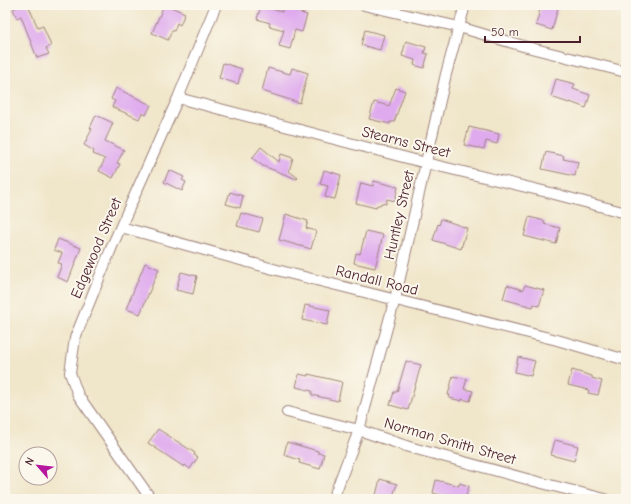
<svg xmlns="http://www.w3.org/2000/svg" width="631" height="504" viewBox="0 0 631 504" font-family="'Comic Neue',sans-serif">
  <rect width="100%" height="100%" fill="#fbf7ec"/>
  <filter id="ink" filterUnits="userSpaceOnUse"><feTurbulence type="fractalNoise" baseFrequency=".025" numOctaves="2"/><feDisplacementMap in="SourceGraphic" scale="8" xChannelSelector="R" yChannelSelector="G"/><feConvolveMatrix kernelMatrix="1 2 1 2 8 2 1 2 1" color-interpolation-filters="sRGB"/></filter>
  <filter id="wash" filterUnits="userSpaceOnUse"><feTurbulence type="fractalNoise" baseFrequency=".012" numOctaves="4" result="noise"/><feDisplacementMap in="SourceGraphic" scale="16" xChannelSelector="R" yChannelSelector="G"/><feGaussianBlur stdDeviation="0.9" result="paint"/><feColorMatrix in="noise" values="0 0 0 0 0 0 0 0 0 0 0 0 0 0 0 0 0 1.4 0 .05"/><feComposite in="paint" operator="in"/></filter>
  <g filter="url(#wash)">
    <rect width="100%" height="100%" fill="#f0e6ca"/>
    <g id="blocks">
      <!-- building -->
      <path fill="#dfabee" d="M16,5h12l10,23 5,-2 8,20 -5,2 3,6 -12,4 -16,-42 -4,2 -4,-9 4,-2z
        M164,5h2l19,8 -5,12 -3,-2 -3,8 -2,-1 -4,10 -16,-7z
        M541,5h6l11,3 -6,22 -16,-5z
        M261,6l21,6 1,-5 24,8 -5,17 -7,-2 -5,19 -11,-3 5,-16 -15,-4 1,-3 -13,-4z
        M365,30l19,5 -4,15 -19,-5z
        M406,41l20,6 -2,6 4,1 -4,14 -10,-3 1,-5 -13,-4z
        M223,63l19,6 -4,15 -19,-6z
        M268,68l22,6 2,-6 16,5 -8,30 -38,-12z
        M556,79l19,5 -2,5 17,6 -4,13 -16,-6 -1,1 -18,-6z
        M116,88l35,17 -5,10 -4,-2 -3,6 -27,-12 3,-6 -4,-2z
        M396,88l9,3 -11,31h-4v2l-21,-5 5,-17 15,4z
        M96,115l17,8 -8,18 19,9 -7,13 3,1 -7,14 -14,-7 6,-12 -12,-5 1,-3 -10,-6 8,-16 -2,-1z
        M469,127l30,7 -2,10 -11,-3 -2,8 -20,-4z
        M261,147l18,15 2,-8 12,4 -4,13 9,7 -1,1 -34,-13 -11,-8z
        M546,152l18,4 -1,3 15,3 -3,14 -33,-7z
        M169,170l15,7 -2,3 4,2 -4,9 -18,-9z
        M324,170l17,5 -6,24 -10,-2 3,-11 -8,-2z
        M374,181l24,6 -3,14 -8,-2 -1,5 -5,-1 -1,2h-3l-1,3 -20,-5 5,-20 12,3z
        M230,192l13,4 -3,12 -14,-4z
        M241,213l22,6 -4,13 -22,-6z
        M286,214l22,7 -2,7 10,3 -5,18 -32,-9z
        M529,217l16,4 -1,3 16,4 -4,16 -32,-8z
        M441,219l26,9 -6,21 -28,-9 5,-16 1,1z
        M366,231l17,4 -8,33 -21,-5 2,-10 4,1z
        M58,239l23,9 -13,34 -11,-5 5,-13 -4,-1 4,-10 -8,-3z
        M145,263l14,6 -19,45 -14,-5z
        M181,272l16,4 -4,18 -17,-4z
        M507,285l16,5 2,-5 19,5 -5,16 -5,-2 -1,3 -30,-8z
        M305,305l25,5 -3,15 -25,-5z
        M518,357l17,4 -4,15 -16,-4z
        M406,361l15,4 -13,45 -18,-5 4,-13h3z
        M572,370l20,6v2l10,3 -4,14 -10,-2 1,-3 -21,-5z
        M299,374l9,2v-2l34,8 -4,19 -26,-6v-4l-16,-4z
        M453,376l14,3 -3,10 9,2 -3,10 -8,-2v2l-13,-3 1,-3h-2z
        M158,429l37,24 -1,2 4,2 -8,12 -5,-4 -1,2 -36,-24z
        M555,440l23,6 -4,15 -23,-6z
        M287,442l31,9v2l6,1 -4,15 -21,-6 1,-3 -16,-5z
        M380,479l17,5 -5,15h-17z
        M436,480l23,6v-3l10,3 -4,13h-10l-22,-6z"/>
    </g>
  </g>
  <g filter="url(#ink)">
    <use href="#blocks" fill-opacity="0" stroke="#9d827a" stroke-width="1"/>
    <g fill="none" stroke-linecap="round" stroke-linejoin="round">
      <defs>
        <path id="street" d="M364,5l95,22 64,19 103,26
          M178,98l248,65 121,29 79,21
          M121,227l167,46 269,67 69,20
          M287,412l72,18 50,17 125,34 71,18
          M151,499l-73,-104 -8,-22 5,-35 38,-94 65,-146 38,-93
          M333,499l26,-69 37,-135 50,-221 19,-69"/>
      </defs>
      <!-- street casing -->
      <use href="#street" stroke="#9d827a" stroke-width="12"/>
      <!-- street -->
      <use href="#street" stroke="#fff" stroke-width="10"/>
    </g>
  </g>
  <g text-anchor="middle" dominant-baseline="central" stroke-width="4" stroke-linejoin="round" paint-order="stroke">
    <!-- street labels -->
    <g font-size="15" fill="#4a1f2b" stroke="#fbf7ec">
      <text transform="translate(406 142) rotate(14)">Stearns Street</text>
      <text transform="translate(399 215) rotate(-77)">Huntley Street</text>
      <text transform="translate(96 248) rotate(-67)">Edgewood Street</text>
      <text transform="translate(377 280) rotate(14)">Randall Road</text>
      <text transform="translate(450 441) rotate(16)">Norman Smith Street</text>
    </g>
  </g>
  <!-- margin -->
  <rect width="631" height="504" fill="none" stroke="#fbf7ec" stroke-width="20"/>
  <!-- north arrow -->
  <g transform="translate(38 466) rotate(298)"><circle r="19" fill="#fbf7ec" stroke="#b4a19f"/>
  <path d="M0-3L7 15L0 10L-7 15Z" fill="#b5179e"/>
  <text y="-6" font-size="11" font-weight="bold" text-anchor="middle" fill="#4a1f2b">N</text>
  </g>
  <!-- scale -->
  <path d="M485 36v6h95v-6" fill="none" stroke="#4a1f2b" stroke-width="2"/>
  <text x="491" y="36" font-size="12" fill="#4a1f2b" stroke="#fbf7ec" stroke-width="3" paint-order="stroke">50 m</text>
</svg>
